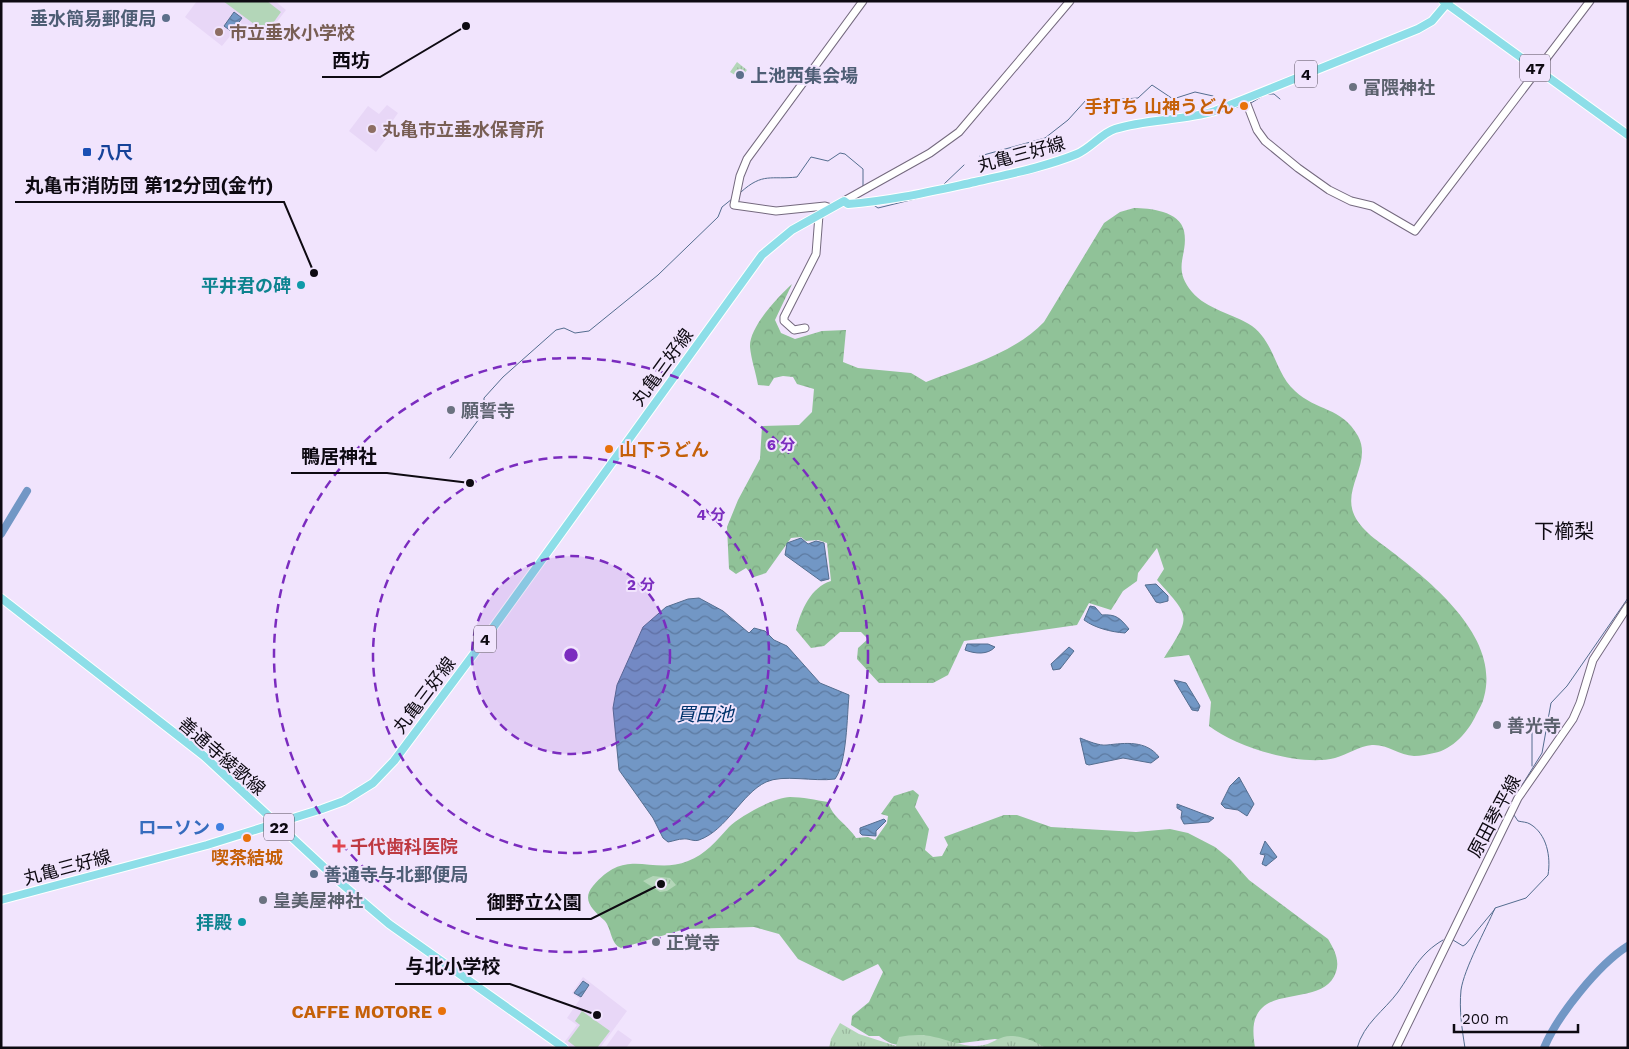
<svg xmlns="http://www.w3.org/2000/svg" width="1629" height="1049" viewBox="0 0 1629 1049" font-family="'Work Sans','Noto Sans JP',sans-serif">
  <defs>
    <pattern id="forest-crowns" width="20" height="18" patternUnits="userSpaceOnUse" patternTransform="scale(1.25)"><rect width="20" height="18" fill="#90c298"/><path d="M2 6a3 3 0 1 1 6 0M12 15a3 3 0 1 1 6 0" fill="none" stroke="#7ba582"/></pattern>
    <pattern id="park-tufts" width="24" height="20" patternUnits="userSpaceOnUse" patternTransform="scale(1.25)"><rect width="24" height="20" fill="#b3d6b8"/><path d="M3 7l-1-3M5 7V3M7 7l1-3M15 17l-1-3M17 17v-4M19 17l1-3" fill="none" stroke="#99b69d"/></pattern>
    <pattern id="water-waves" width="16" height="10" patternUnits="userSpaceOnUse" patternTransform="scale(1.25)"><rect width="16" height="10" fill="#7297c5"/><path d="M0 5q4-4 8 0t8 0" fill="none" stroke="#5c799f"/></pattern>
  </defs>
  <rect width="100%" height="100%" fill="#f1e4fd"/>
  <!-- built -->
  <path fill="#e8d7f7" d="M197,1h78l11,9 -24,31 -22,-17 -18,22 -37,-29z
    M387,105l11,8 -7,10 4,4 -19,25 -27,-21 19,-25 11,8z
    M583,977l44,34 -27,37h-31l-6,-4 14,-19 -10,-7 13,-19 -8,-6z
    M618,1030l14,10 -6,8h-21z"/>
  <!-- forest -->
  <path fill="url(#forest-crowns)" d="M1134,208c15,0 46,3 50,23 5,24 -13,36 8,61 14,17 42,22 60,34 23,17 23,47 43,65 21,20 47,16 63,45 14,26 -14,50 -5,76 6,18 28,31 42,42 39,31 105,84 89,143 -1,6 -5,12 -8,18 -7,16 -24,35 -42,38 -6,1 -13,3 -20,3 -15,-1 -27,-12 -42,-11 -13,1 -25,10 -37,13 -35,9 -99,-11 -126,-32l2,-24 -22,-47 -25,3c28,-43 26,-41 -7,-78l7,-11 -7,-21 -19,25 -1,8 -14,10 -12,19 -22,-7 -12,22 -113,16 -16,34 -15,8h-54l-22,-24 1,-11 10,-9 -7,-7h-21l-16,14 -13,2 -15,-18c5,-20 15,-43 35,-49l-4,-38 -9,-3 -12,1 -5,-4 -10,1 -25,35 -12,4 -8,-9 -10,6 -7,-5 -2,-42 11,-27 22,-41 2,-33 37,-1 13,-13 2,-23 -17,-5 -4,-7 -10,-1 -9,2 -5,8 -11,-1c-2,-12 -7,-26 -8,-38 -1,-20 28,-50 42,-63l-17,36 6,13 14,6 27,-8 24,-1 -3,32 15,6 53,5 15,9c41,-16 87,-28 118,-60l60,-99 16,-11z
    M913,790l6,5 -4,12 14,22 -4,21 8,7 9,-1 6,-11 -4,-8 60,-22h13l34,12 85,5 34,-3 18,4 27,14 16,13 18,20 79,59c6,10 12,21 8,33 -10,30 -56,18 -74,36 -11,11 -9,25 -7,40h-222l-38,-9 -42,5 -31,-9c-20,11 -26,14 -43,1h-10l-18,-11 1,-9 17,-14 14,-30 -5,-8 -35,17 -45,-22 -19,-25 -25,-7 -69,2 -64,19c-11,-4 -9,-20 -17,-28 -11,-10 -23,-20 -11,-34 34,-41 58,-10 95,-25 17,-6 29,-21 41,-34 11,-11 46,-30 61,-30 12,0 26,3 38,5 4,15 20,23 28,36l12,-1 7,3 12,-17 1,-7 -7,-2 13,-18z"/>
  <!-- park -->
  <path fill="url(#park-tufts)" d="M737,62l10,8 -3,4 -6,-4 -3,5 -5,-3z
    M653,876l17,2 6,7 -9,6 -7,1 -17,-11z
    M840,1023l19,11 37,12 3,-9c11,-2 24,-3 35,0 16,3 33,12 50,8 11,-3 17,-10 29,-9 12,1 23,6 33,12h-217l2,-9z"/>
  <!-- garden -->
  <path fill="#b3d6b8" d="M223,1h44l14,11 -15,21z
    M582,1011l28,20 -13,17h-20l-9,-7 12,-16 -5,-4z"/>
  <!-- water -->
  <path fill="url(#water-waves)" stroke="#546d8f" d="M234,12l8,6 -10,14 -8,-6z
    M801,538l7,6 8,-3 8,2 5,36 -8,2 -36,-26 2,-12z
    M1156,584l12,12v5l-8,2 -4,-1 -11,-17z
    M699,598l24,13 26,22 5,-5 11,3 9,9 13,6 33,37 29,12c-2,21 -2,68 -14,84 -21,3 -52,-5 -69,3 -25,12 -39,48 -67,58 -5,2 -11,-2 -16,-1 -5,0 -9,2 -15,3l-5,-4 -10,-20 -34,-48 -6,-62 4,-23 26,-58 23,-20 22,-8z
    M1090,606l5,1 7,8c14,-1 18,3 27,14l-4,4c-14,-1 -30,-5 -41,-13z
    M967,644h21l7,3c-7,8 -20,7 -30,3z
    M1069,647l5,4 -14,18 -7,1 -2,-6z
    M1174,680l12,3 14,23 -2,5 -6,-1z
    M1080,738c8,3 19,8 27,7 18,-2 39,-5 52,12l-8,6 -28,-5 -34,7 -3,-1z
    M1239,777l15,27 -7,12 -9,-6 -13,-2 -4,-4 9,-18z
    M1177,804l37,14 -5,4 -25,2 -3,-6 1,-7 -5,-3z
    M884,819l2,2 -10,10v5l-14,-1 -2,-2v-5z
    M1265,841l12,16 -11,9 -4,-2 3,-9 -5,-1z
    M583,981l6,4 -8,12 -7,-4z"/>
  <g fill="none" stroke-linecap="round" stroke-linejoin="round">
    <!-- stream -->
    <path stroke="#546d8f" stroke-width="1" d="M1251,103l15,-9h8l6,5
      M1234,108l10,-3
      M980,156l65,-18 23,-18 19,-21 22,1 29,-2 14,-13 21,14 22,-7 18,4
      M943,185l21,-20
      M741,192c22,-20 30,-12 56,-15l14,-20 17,4 12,-8 5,1 18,15v18
      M872,204l6,4 49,-12
      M484,407v-9l19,-21 53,-47 8,-2 11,5 14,-2 69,-56 60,-58 4,-10 10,-8
      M450,458l32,-43
      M1532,732v34
      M1514,798l28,-45 9,-50 16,-17 61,-88
      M1453,940l10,6 3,-2 29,-35
      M1357,1048c7,-25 27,-37 41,-56 15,-21 21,-38 45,-52
      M1465,1048c-3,-19 -6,-38 -4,-58 3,-21 25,-61 34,-82l31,-10 22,-23c3,-18 -1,-41 -18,-51 -3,-2 -8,-2 -12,-3l-4,-6"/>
    <!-- river -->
    <path stroke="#7297c5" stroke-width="8" d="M1,534l26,-43
      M1544,1048c13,-32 55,-84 84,-102"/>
    <defs>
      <path id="secondary" d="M1245,99l12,31 8,11 33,27 31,22 22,11 21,5 43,25 175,-230
        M844,201l86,-48 29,-21 111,-131
        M831,208l-6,-2 -49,5 -42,-6 6,-29 7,-17 116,-158
        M805,328l-11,2 -10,-9v-4l32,-63 3,-39
        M1396,1048l122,-250 55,-79 7,-16 13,-43 35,-54"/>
      <path id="primary" d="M1443,1l185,134
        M1,598l203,158 138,128 47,40 175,124
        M1,900l206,-55 115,-36 22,-8 29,-18 21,-22 85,-114 283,-392 30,-25 52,-29 4,3c43,-3 85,-13 127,-22 34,-8 70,-15 102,-28 14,-6 25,-21 38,-25 32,-10 67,-8 100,-18l203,-82 14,-8 17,-20"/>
    </defs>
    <!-- secondary casing -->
    <use href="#secondary" stroke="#74697e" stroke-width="9"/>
    <!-- primary casing -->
    <use href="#primary" stroke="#fff" stroke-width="10"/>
    <!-- secondary -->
    <use href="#secondary" stroke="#fff" stroke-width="7"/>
    <!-- primary -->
    <use href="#primary" stroke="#8ddee8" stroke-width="8"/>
  </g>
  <!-- distance rings -->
  <circle cx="571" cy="655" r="99" fill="#7b2cbf" fill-opacity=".12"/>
  <g fill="none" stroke="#7b2cbf" stroke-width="2.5" stroke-dasharray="9 6">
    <circle cx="571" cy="655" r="99"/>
    <circle cx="571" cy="655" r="198"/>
    <circle cx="571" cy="655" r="297"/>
  </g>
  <!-- markers -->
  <g fill="#5c6f8a" stroke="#f1e4fd" stroke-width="2">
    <circle cx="166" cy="18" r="5"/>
    <circle cx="740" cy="75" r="5"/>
    <circle cx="314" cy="874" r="5"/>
  </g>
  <g fill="#8d6e63" stroke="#f1e4fd" stroke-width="2">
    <circle cx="219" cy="32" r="5"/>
    <circle cx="372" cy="129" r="5"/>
  </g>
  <g fill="#6b7280" stroke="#f1e4fd" stroke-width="2">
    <circle cx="1353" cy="87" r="5"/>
    <circle cx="451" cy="410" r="5"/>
    <circle cx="1497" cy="725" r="5"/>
    <circle cx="263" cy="900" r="5"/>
    <circle cx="656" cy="942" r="5"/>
  </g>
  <g fill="#e8710a" stroke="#f1e4fd" stroke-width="2">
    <circle cx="1244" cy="106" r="5"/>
    <circle cx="609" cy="449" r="5"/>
    <circle cx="247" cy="838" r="5"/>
    <circle cx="442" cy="1011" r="5"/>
  </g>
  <rect fill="#1a4fb4" stroke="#f1e4fd" stroke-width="2" x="82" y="147" width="10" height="10" rx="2.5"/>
  <g fill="#0f9aa8" stroke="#f1e4fd" stroke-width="2">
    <circle cx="301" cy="285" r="5"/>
    <circle cx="242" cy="922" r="5"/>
  </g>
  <circle fill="#3f7fe0" stroke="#f1e4fd" stroke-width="2" cx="220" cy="827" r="5"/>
  <path fill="#e0444e" stroke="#f1e4fd" stroke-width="2" d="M336.5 838.5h5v5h5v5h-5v5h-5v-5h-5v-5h5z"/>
  <g text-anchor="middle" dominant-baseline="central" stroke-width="4" stroke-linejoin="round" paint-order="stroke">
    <!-- shield labels -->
    <g fill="#f1e4fd" stroke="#524b58" stroke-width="1">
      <rect x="1520" y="54.5" width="30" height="27" rx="4"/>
      <rect x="1295" y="60.5" width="22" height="27" rx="4"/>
      <rect x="474" y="625.5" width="22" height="27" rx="4"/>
      <rect x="264" y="813.5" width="30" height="27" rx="4"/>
    </g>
    <g font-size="16" font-weight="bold" fill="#0e0a12">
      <text x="1535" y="68">47</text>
      <text x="1306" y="74">4</text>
      <text x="485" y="639">4</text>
      <text x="279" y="827">22</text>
    </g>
    <!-- service labels -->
    <g font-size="18" font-weight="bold" fill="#4e5e75" stroke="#f1e4fd" text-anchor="start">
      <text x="156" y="18" text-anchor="end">垂水簡易郵便局</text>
      <text x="750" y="75">上池西集会場</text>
      <text x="324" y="874">善通寺与北郵便局</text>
    </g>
    <!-- education labels -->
    <g font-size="18" font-weight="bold" fill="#785e54" stroke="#f1e4fd" text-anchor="start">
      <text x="229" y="32">市立垂水小学校</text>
      <text x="382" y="129">丸亀市立垂水保育所</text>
    </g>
    <!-- worship labels -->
    <g font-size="18" font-weight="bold" fill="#5b616d" stroke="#f1e4fd" text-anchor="start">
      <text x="1363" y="87">富隈神社</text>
      <text x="461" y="410">願誓寺</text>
      <text x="1507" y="725">善光寺</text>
      <text x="273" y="900">皇美屋神社</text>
      <text x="666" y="942">正覚寺</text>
    </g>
    <!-- food labels -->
    <g font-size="18" font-weight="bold" fill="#c56008" stroke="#f1e4fd" text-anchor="end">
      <text x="1234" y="106">手打ち 山神うどん</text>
      <text x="619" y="449" text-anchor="start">山下うどん</text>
      <text x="247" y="857" text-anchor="middle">喫茶結城</text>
      <text x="432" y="1011">CAFFE MOTORE</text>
    </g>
    <!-- transit labels -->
    <g font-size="18" font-weight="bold" fill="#164399" stroke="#f1e4fd" text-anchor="start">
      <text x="97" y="152">八尺</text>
    </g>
    <!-- street labels -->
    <g font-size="18" fill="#0e0a12" stroke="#f1e4fd">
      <text transform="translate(1021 154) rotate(-15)">丸亀三好線</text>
      <text transform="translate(662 367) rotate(-54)">丸亀三好線</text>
      <text transform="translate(424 695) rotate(-53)">丸亀三好線</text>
      <text transform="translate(222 756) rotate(41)">善通寺綾歌線</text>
      <text transform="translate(1494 816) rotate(-62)">原田琴平線</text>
      <text transform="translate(67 867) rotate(-15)">丸亀三好線</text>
    </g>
    <!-- culture labels -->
    <g font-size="18" font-weight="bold" fill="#0d838f" stroke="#f1e4fd" text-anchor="end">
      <text x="291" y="285">平井君の碑</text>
      <text x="232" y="922">拝殿</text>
    </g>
    <!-- shop labels -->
    <g font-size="18" font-weight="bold" fill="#366cbe" stroke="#f1e4fd" text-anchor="end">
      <text x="210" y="827">ローソン</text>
    </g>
    <!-- health labels -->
    <g font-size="18" font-weight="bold" fill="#be3a42" stroke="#f1e4fd" text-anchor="start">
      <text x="350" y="846">千代歯科医院</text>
    </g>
    <!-- water labels -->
    <g font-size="19" font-style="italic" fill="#00336b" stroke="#f1e4fd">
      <text x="705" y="714">買田池</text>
    </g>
    <!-- quarter labels -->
    <g font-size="20" fill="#0e0a12" stroke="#f1e4fd">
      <text x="1564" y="531">下櫛梨</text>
    </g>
  </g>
  <circle cx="571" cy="655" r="8" fill="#7b2cbf" stroke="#f1e4fd" stroke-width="2.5"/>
  <g font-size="15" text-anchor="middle" font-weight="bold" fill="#7b2cbf" stroke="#f1e4fd" stroke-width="4" stroke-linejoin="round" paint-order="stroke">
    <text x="781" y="450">6 分</text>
    <text x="711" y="520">4 分</text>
    <text x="641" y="590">2 分</text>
  </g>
  <!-- callouts -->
  <path fill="none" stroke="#0e0a12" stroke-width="2" d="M466 26L380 77H322M314 273L284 202H15M470 483L387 473H291M661 884L591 919H476M597 1015L510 984H395"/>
  <g fill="#0e0a12" stroke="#f1e4fd" stroke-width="2">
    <circle cx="466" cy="26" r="5"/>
    <circle cx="314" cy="273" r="5"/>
    <circle cx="470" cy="483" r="5"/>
    <circle cx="661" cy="884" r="5"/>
    <circle cx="597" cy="1015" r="5"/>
  </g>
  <g font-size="19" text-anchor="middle" font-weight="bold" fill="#0e0a12" stroke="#f1e4fd" stroke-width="4" stroke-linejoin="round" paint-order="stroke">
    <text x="351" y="67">西坊</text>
    <text x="149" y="192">丸亀市消防団 第12分団(金竹)</text>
    <text x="339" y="463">鴨居神社</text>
    <text x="534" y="909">御野立公園</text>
    <text x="453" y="973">与北小学校</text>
  </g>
  <!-- border -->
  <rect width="1629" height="1049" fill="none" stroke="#0e0a12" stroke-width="5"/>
  <!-- scale -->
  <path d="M1454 1024v8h124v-8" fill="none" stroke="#0e0a12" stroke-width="2.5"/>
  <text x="1462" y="1024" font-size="15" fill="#0e0a12" stroke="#f1e4fd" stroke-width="4" paint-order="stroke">200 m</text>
</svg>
